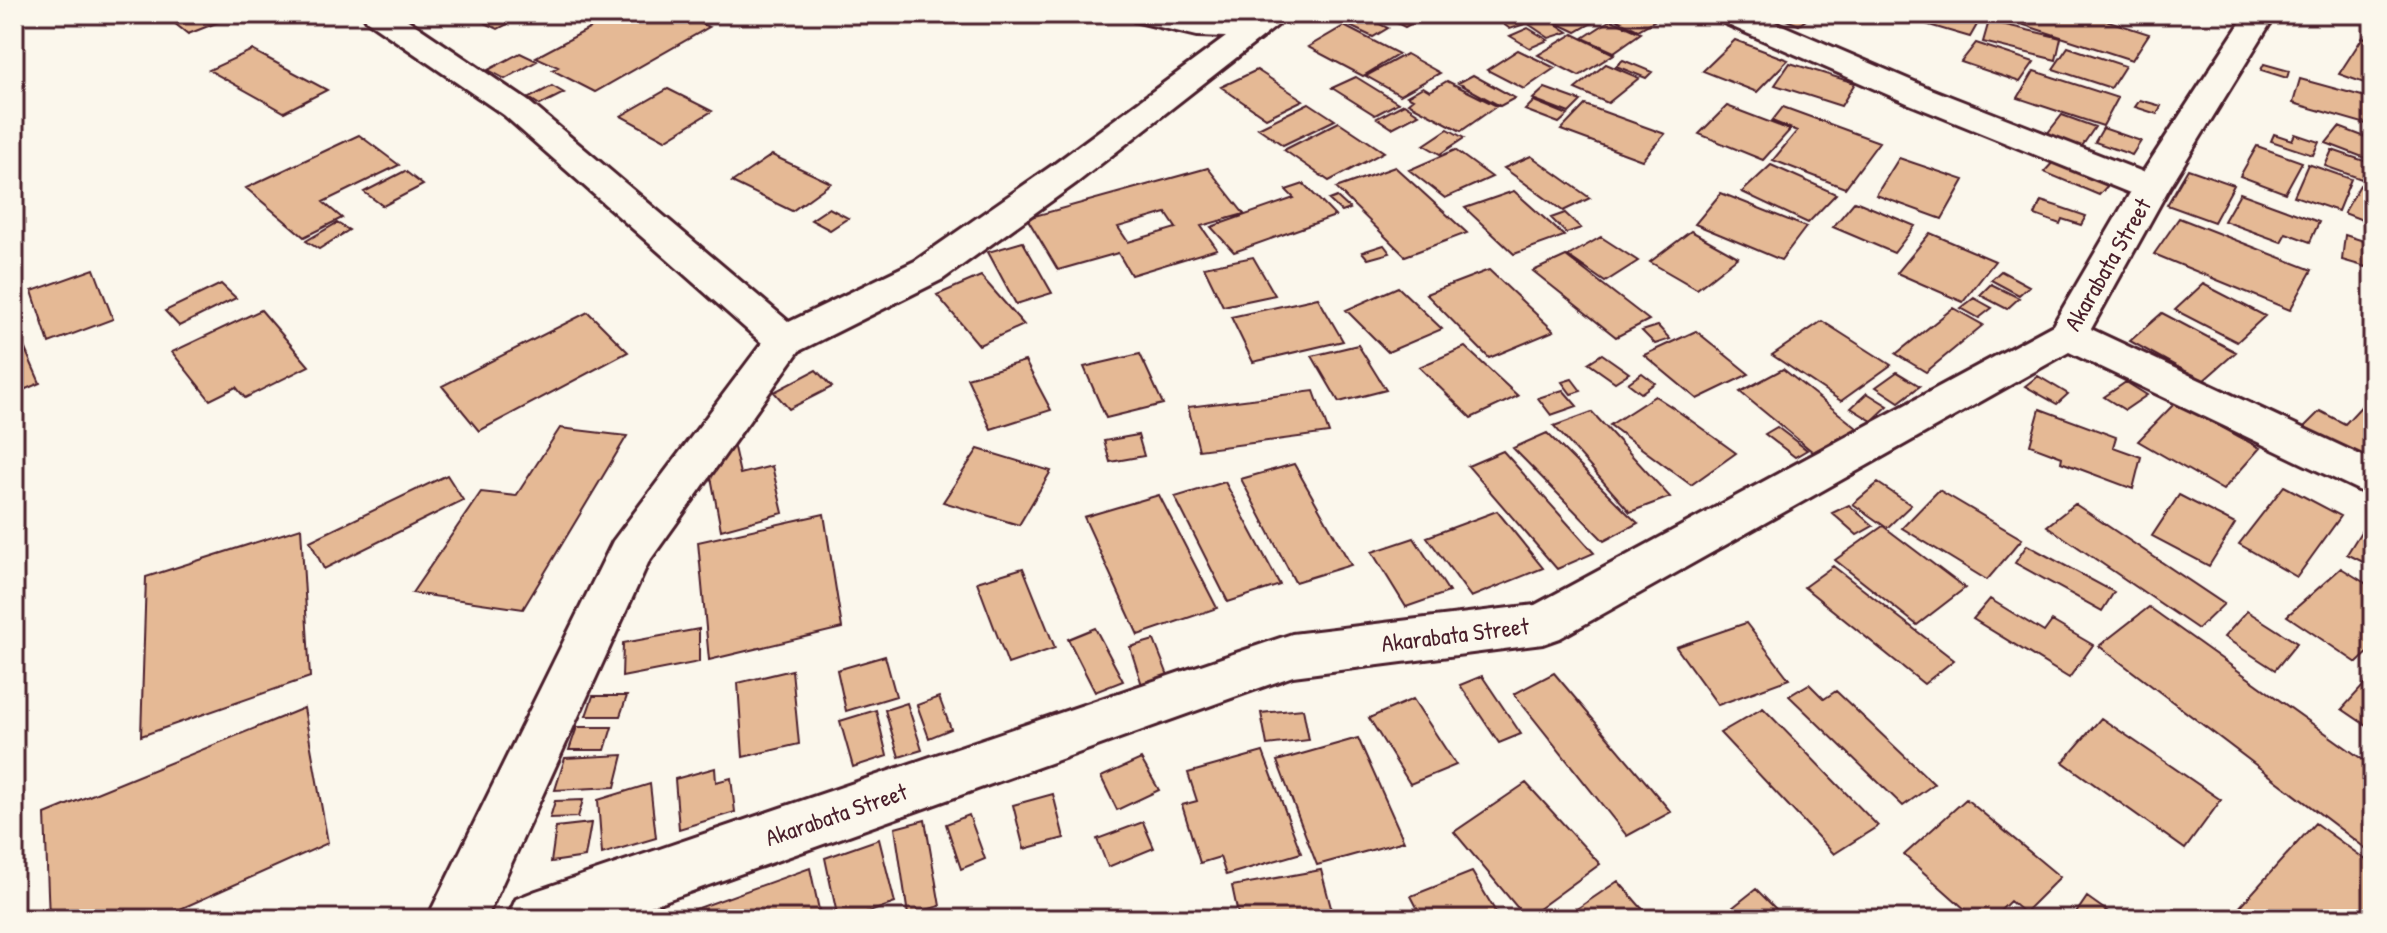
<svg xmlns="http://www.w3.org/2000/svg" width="2387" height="933" viewBox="0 0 2387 933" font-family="'Patrick Hand',sans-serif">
  <rect width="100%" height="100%" fill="#fbf7ec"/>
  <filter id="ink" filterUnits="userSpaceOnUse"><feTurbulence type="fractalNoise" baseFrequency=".0125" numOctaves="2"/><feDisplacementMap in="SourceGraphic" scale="16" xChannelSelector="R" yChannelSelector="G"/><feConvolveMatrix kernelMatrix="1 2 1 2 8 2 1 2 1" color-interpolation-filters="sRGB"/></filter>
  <g filter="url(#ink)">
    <!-- building -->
    <path fill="#e5b995" stroke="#4a1f2b" stroke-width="2" fill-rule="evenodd" d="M163,14h76l-51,20z
      M466,14h61l-29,15z
      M617,14h63l29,13 -114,65 -43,-22 6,-3 -22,-10z
      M1351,14h8l29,14 -15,9 -34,-16z
      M1379,14h24l13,7 -11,6z
      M1490,14h65l-45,15z
      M1569,14h11l15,7 -19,11 -21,-10z
      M1605,14h57l2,1 -26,15z
      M1771,14h43l-15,11z
      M1908,14h39l31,9 -8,14 -65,-19z
      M2033,14h54l62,20 -17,26 -108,-35z
      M1547,18l21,14 -19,6 -19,-13z
      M1611,20l30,13 -27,19 -31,-14z
      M1989,21l72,17 -5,22 -73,-18z
      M1344,26l55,28 -36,22 -55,-29z
      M1528,28l20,12 -18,8 -20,-12z
      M1573,34l41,20 -35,22 -41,-21z
      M2363,37l10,4v45l-34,-12z
      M1735,40l53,20 -31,32 -54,-21z
      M1976,43l58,19 -14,20 -59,-20z
      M2068,47l57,19 -14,22 -58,-19z
      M252,50l75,40 -43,22 -75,-42z
      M1518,50l37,18 -31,21 -37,-19z
      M520,53l17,8 -32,18 -17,-9z
      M1406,54l34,19 -40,22 -34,-19z
      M1623,60l29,12 -6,6 -30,-12z
      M1790,63l65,20 -14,23 -66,-21z
      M1606,64l33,14 -31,25 -33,-14z
      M2264,64l25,7 -2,7 -26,-8z
      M1257,70l46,30 -37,18 -45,-31z
      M2034,71l84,27 -15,28 -85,-28z
      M1473,75l42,23 -15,8 -42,-23z
      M1356,77l42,26 -23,12 -43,-27z
      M2300,79l73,20v27l-80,-23z
      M1447,81l50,25 -36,25 -53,-28 5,-4 -6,-3 16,-9 7,4z
      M552,86l12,7 -24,12 -11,-7z
      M1545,88l36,13 -12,12 -36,-14z
      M668,89l44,22 -47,29 -44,-24z
      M2140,100l21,6 -4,8 -22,-7z
      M1534,101l34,14 -9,8 -34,-13z
      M1309,103l26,17 -52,25 -25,-17z
      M1404,104l15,10 -27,14 -15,-10z
      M1585,105l80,29 -23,26 -81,-30z
      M1727,106l63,24 -27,30 -64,-26z
      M1783,107l96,35 -34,46 -72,-28 24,-29 -25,-10z
      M2062,115l33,12 -17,25 -35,-13z
      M1339,122l45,30 -55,29 -45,-31z
      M2339,127l34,13v21l-47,-18z
      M2103,128l38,13 -9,14 -37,-13z
      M1448,129l16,9 -24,16 -16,-9z
      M2274,134l18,6 3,-6 24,8 -6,13 -42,-14z
      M359,135l40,30 -76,37 19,16 -38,19 -58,-49z
      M2257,146l45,16 -17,31 -45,-17z
      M1455,150l37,27 -47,21 -36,-28z
      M2332,150l41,14v19l-48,-17z
      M772,155l59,28 -39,28 -60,-29z
      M1531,156l59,42 -27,13 -59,-43z
      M1899,158l65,22 -22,39 -66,-24z
      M2055,160l55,23 -11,12 -55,-23z
      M2308,164l43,15 -13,32 -44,-15z
      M1771,165l65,29 -28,29 -66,-31z
      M1395,167l72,66 -62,23 -69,-68z
      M1208,168l36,46 -43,12 16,23 -86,26 -13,-22 -60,17 -31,-52zM1166,213l10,15 -48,14 -10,-15z
      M2188,169l46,16 -20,37 -47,-17z
      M405,171l18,14 -40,21 -19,-14z
      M1304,184l31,32 -101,36 -23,-25 83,-29 -8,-8z
      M2360,185l13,5v34l-29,-11z
      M1514,191l50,45 -50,18 -49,-46z
      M1721,193l85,34 -25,33 -86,-36z
      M2240,193l79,29 -9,20 -24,-9 -5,9 -57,-21z
      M1337,197l13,12 -8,3 -13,-12z
      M1855,201l60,25 -21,27 -61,-26z
      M2041,201l16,5 29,10 -5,9 -19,-6 -2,5 -25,-9z
      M829,208l19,10 -18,12 -19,-10z
      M1565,213l16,15 -15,5 -15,-15z
      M2179,218l133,52 -22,40 -136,-56z
      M337,223l12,7 -30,19 -13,-8z
      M1691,231l47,26 -41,32 -47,-27z
      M1930,233l65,28 -32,41 -66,-29z
      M2345,235l28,9v25l-31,-9z
      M1601,237l37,24 -33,21 -37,-26z
      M1023,242l29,51 -36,11 -28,-52z
      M1384,245l6,8 -22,6 -6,-7z
      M1566,256l83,64 -33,17 -83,-66z
      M1253,257l22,38 -52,11 -19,-39z
      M94,269l19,50 -64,24 -17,-52z
      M1489,270l65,61 -65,27 -63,-64z
      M2001,271l28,15 -10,9 -28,-15z
      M981,276l43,49 -45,20 -42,-50z
      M221,284l15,14 -57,28 -14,-15z
      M1991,284l28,14 -12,11 -27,-14z
      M2203,284l62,32 -28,26 -62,-32z
      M1398,287l44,42 -54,23 -42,-42z
      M1318,298l25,43 -90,21 -22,-45z
      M1974,298l18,10 -13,10 -18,-10z
      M1953,308l30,17 -57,47 -30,-18z
      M261,310l48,56 -64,32 -9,-11 -26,13 -38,-48z
      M588,312l40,40 -149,79 -37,-45z
      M2162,313l74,39 -33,29 -73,-40z
      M1822,321l69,44 -50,36 -69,-46z
      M14,324l26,59 -26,11z
      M1658,326l12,13 -15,5 -13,-13z
      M1696,331l53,43 -52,25 -53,-44z
      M1358,345l28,45 -47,12 -27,-46z
      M1465,347l53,49 -47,22 -52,-51z
      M1140,354l23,50 -57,14 -22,-51z
      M1602,354l27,19 -14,9 -27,-19z
      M1025,361l26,49 -60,19 -24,-51z
      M1783,369l74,59 -44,24 -73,-60z
      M816,370l16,17 -43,22 -15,-17z
      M1897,372l23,14 -21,16 -23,-15z
      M1642,373l13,10 -14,10 -13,-10z
      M2038,376l30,18 -11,10 -32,-18z
      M1572,379l9,12 -10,3 -9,-12z
      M2126,382l21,13 -22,15 -21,-13z
      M1563,390l14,16 -26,9 -13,-17z
      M1314,391l15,42 -130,17 -11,-43z
      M1867,393l21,13 -16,15 -21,-13z
      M1655,396l20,13 61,44 -45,32 -81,-60z
      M2368,399l5,2v63l-69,-37 16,-16 25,13z
      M2176,402l84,46 -37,42 -85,-49z
      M2040,409l76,28 -3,10 28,10 -8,32 -72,-27 1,-5 -32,-12z
      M1592,412l78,85 -40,15 -76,-86z
      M1777,427l30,23 -12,7 -30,-23z
      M560,428l67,8 -104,173 -111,-16 69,-101 35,4z
      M1547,433l81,81 10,9 -34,18 -91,-93z
      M1138,435l6,21 -34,6 -6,-21z
      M733,443l7,31 32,-8 11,47 -62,17 -15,-80z
      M978,449l73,22 -32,54 -76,-23z
      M1503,451l91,102 -37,16 -89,-103z
      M1294,464l57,101 -56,17 -54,-103z
      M447,475l16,25 -139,69 -14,-28z
      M1225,482l55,103 -52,17 -53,-105z
      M1878,483l33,22 -24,23 -34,-24z
      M2284,486l57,30 -44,61 -58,-33z
      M1939,490l83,49 -35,41 -85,-52z
      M1159,495l58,113 -79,27 -54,-118z
      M2179,495l56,29 -26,42 -57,-30z
      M2075,504l149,100 -26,25 -151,-103z
      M1849,505l24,21 -16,9 -25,-22z
      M1497,511l46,57 -72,29 -44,-60z
      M824,514l18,114 -133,32 -11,-118z
      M2367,522l6,3v42l-26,-13z
      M1883,526l82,62 -48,37 -82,-65z
      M301,528l9,149 -169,59 5,-159z
      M1414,538l35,54 -43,15 -34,-55z
      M2027,545l87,47 -12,19 -87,-48z
      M1833,566l121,94 -30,24 -120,-97z
      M1023,568l32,80 -47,16 -31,-82z
      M2341,568l32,20v60l-16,15 -70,-47z
      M1990,599l54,33 8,-11 41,24 -24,33 -96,-59z
      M2149,607l224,160v87l-274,-208z
      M2247,611l50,32 -22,27 -51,-33z
      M1746,623l43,56 -71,26 -42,-58z
      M1095,628l28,53 -28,11 -27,-53z
      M699,629v33l-77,15 1,-34z
      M1154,640l15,38 -27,7 -12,-38z
      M885,656l11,40 -50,15 -9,-41z
      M792,670l7,74 -56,13 -5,-74z
      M1554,673l117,139 -44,24 -113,-142z
      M2373,675v55l-31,-21z
      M1482,676l39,58 -22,9 -39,-58z
      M1809,684l15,15 12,-8 98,93 -31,22 -114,-110z
      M593,696h34l-7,20h-34z
      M939,697l12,32 -22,9 -12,-33z
      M1413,699l43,66 -46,19 -41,-66z
      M907,703l15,47 -23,7 -14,-47z
      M304,708l24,135 -170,76h-109l-4,-105z
      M1763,708l115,118 -44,28 -114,-121z
      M1303,709l6,31 -42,5 -6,-32z
      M876,710l11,46 -34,11 -13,-46z
      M2101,718l120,82 -36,49 -122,-87z
      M577,727h35l-7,23h-36z
      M1358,738l46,103 -87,24 -40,-104z
      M1263,752l38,101 -75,22 -6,-18 -20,6 -18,-58 15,-4 -9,-28z
      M623,755l-8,32 -60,3 10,-32z
      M1141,759l18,31 -42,20 -16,-33z
      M715,768l1,14 15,-4 4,34 -56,17 -4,-50z
      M1526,783l74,81 -74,54 -72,-86z
      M650,784l6,54 -54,16 -4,-54z
      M1053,794l11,44 -40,11 -11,-44z
      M1966,799l94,78 -36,36 -14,-12 -18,18h-16l-72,-64z
      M583,800l-5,17 -28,1 5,-17z
      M969,815l16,44 -24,10 -15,-45z
      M925,820l15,86 -32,9 -13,-87z
      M1143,822l11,26 -46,19 -11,-28z
      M591,823l-6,34 -34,5 5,-35z
      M2315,823l58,42v39l-12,15h-132z
      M879,839l16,64 -46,16h-11l-13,-61z
      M810,868l11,51h-153z
      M1321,870l13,49h-95l-7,-33z
      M1472,872l28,47h-77l-12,-23z
      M1618,881l33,38h-89z
      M1756,889l30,30h-68z
      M2087,897l31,22h-46z"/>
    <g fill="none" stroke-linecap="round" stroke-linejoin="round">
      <defs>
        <path id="street" d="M363,14h36l129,87 261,221 126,-61 138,-96 173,-128 -29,-1 -63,-15 -4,-7 120,5 7,-5h35l-213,167 -136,98 -144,72 -151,212 -162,356h-59l186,-378 149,-198 -258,-228 -137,-94z
          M1715,14h41l175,75 212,83 103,-158h30l-107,174 -78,141 282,132v36l-304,-145 -509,286 -17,6 -250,32 -679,243h-107l9,-20 20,-8 756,-257 243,-29 518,-280 77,-132 -223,-90 -188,-82z"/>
      </defs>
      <!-- street casing -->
      <use href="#street" stroke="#4a1f2b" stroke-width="6"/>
      <!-- street -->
      <use href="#street" fill="#fbf7ec" fill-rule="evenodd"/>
    </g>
  </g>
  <g text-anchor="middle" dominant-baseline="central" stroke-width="8" stroke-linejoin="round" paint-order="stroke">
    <!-- street labels -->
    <g font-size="24" fill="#4a1f2b" stroke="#fbf7ec">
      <text transform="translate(2107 264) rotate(-60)">Akarabata Street</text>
      <text transform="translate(1455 634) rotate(-7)">Akarabata Street</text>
      <text transform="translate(836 814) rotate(-19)">Akarabata Street</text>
    </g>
  </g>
  <!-- margin -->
  <rect width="2387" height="933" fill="none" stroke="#fbf7ec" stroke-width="48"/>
  <rect x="24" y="24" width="2339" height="885" fill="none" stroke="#4a1f2b" stroke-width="3" filter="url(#ink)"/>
</svg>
